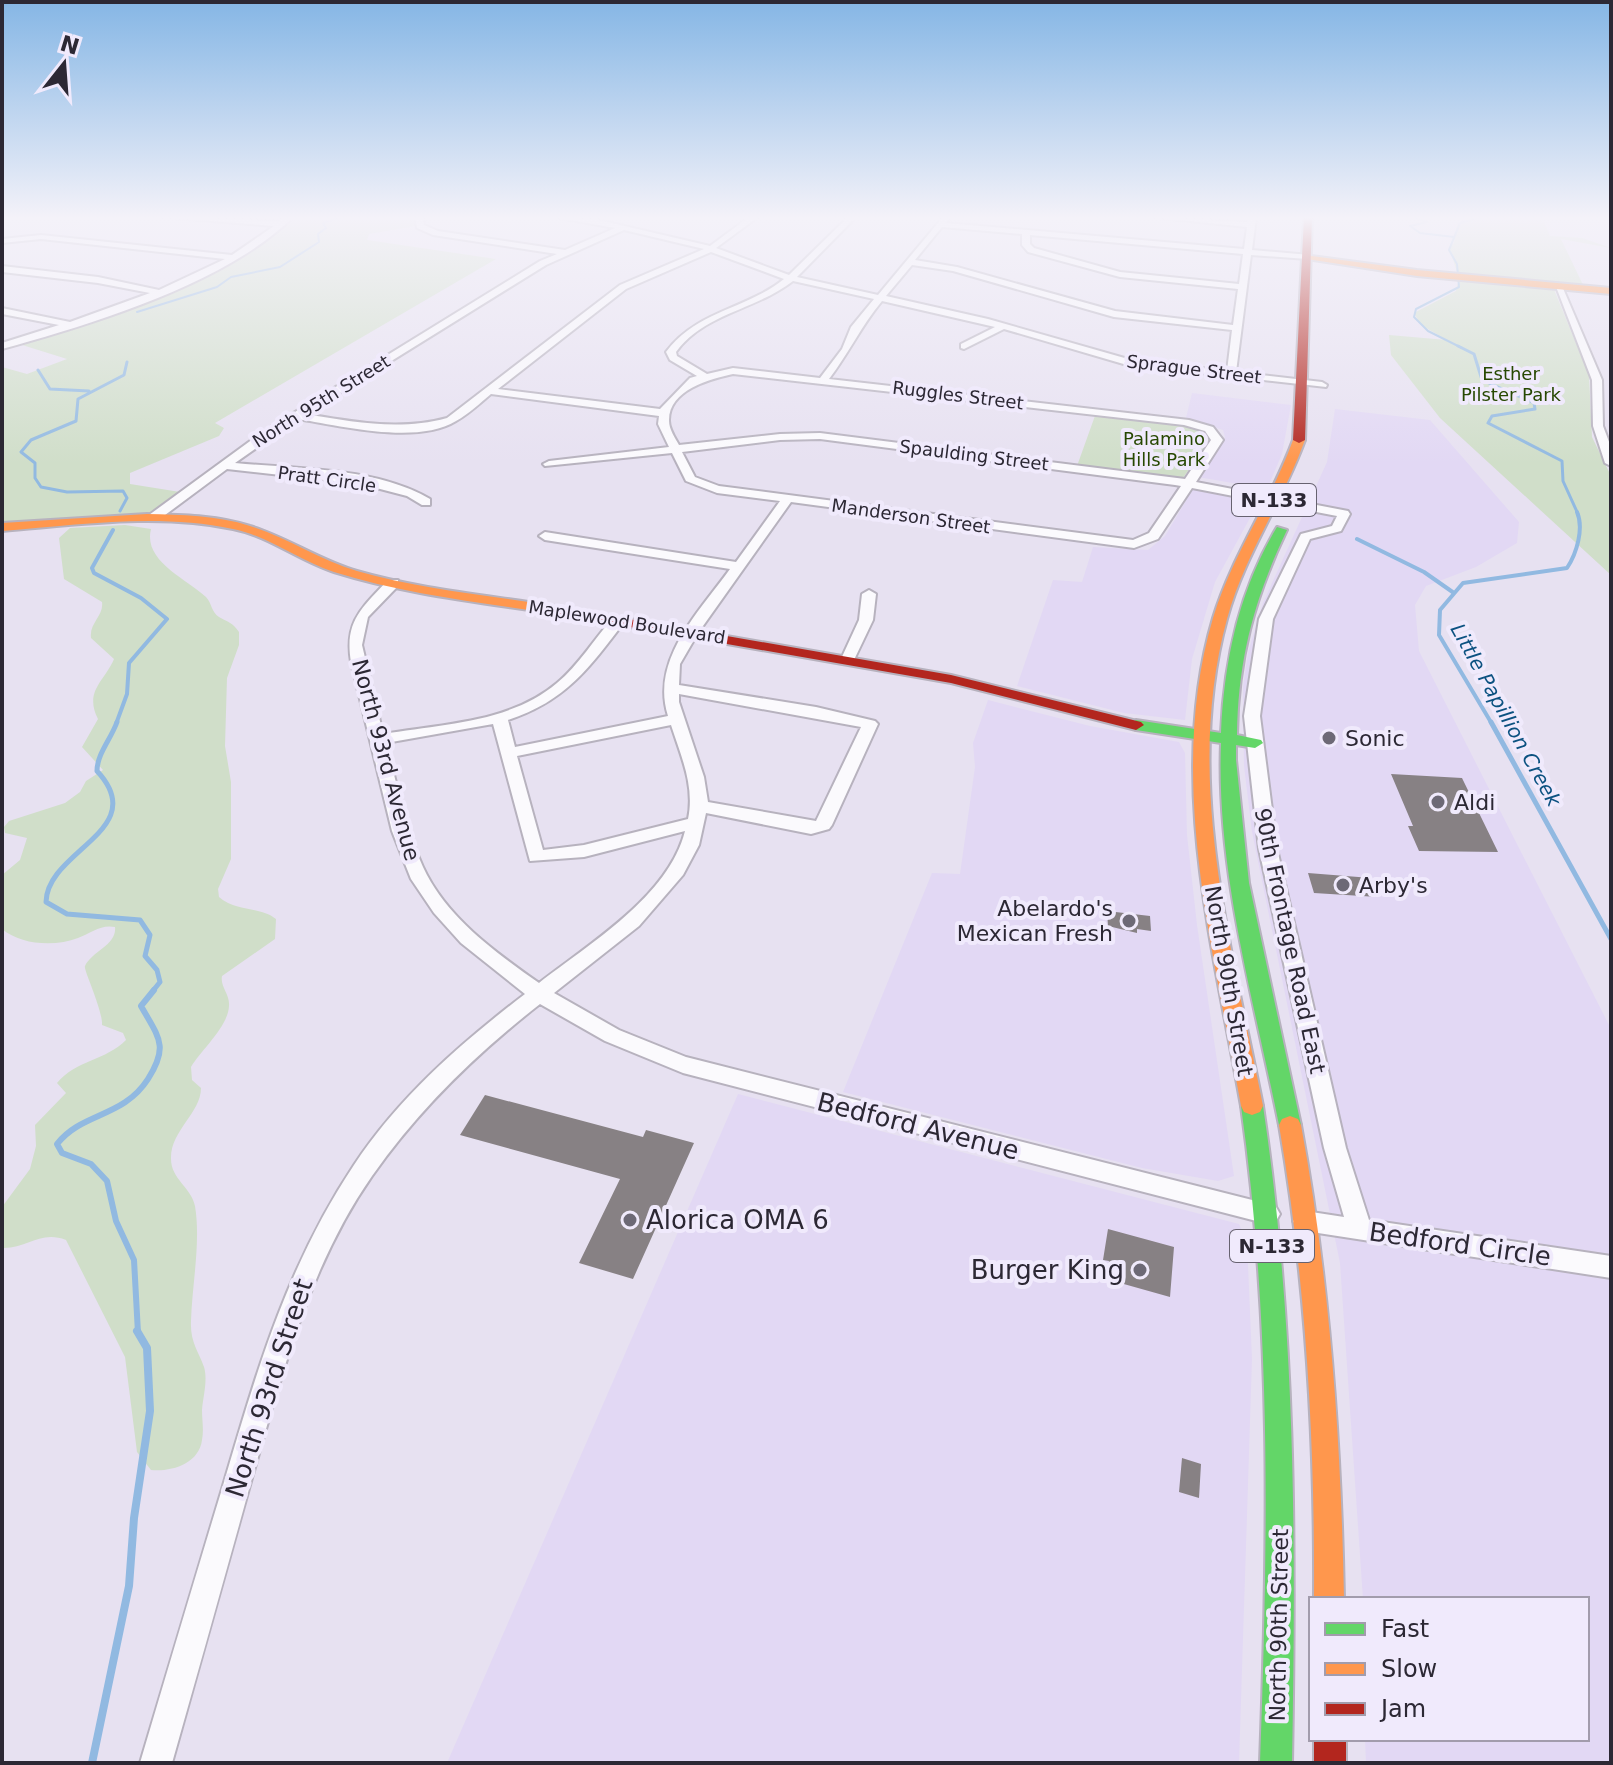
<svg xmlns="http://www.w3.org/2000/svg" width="1613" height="1765" viewBox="0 0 1613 1765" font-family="'DejaVu Sans',sans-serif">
  <rect width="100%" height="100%" fill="#e7e1f1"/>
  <!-- built -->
  <path fill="#e2d8f4" d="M1192,393l99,12 -9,49 -15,35 -69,-12 27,-40 -2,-7 -37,-12z
    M1335,409l95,11 89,102 -2,21 -41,24 -50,19 -11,19 4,46 192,378v734h-245l-1,-24h222v-140h-224l-23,-336 -88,-431 -8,-66 -1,-79 5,-35 15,-49 64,-141z
    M1193,489l60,13 3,5 -41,75 -23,77 -7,61 -61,-7 -107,-27 36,-106 29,2 11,-35 55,3 17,-14z
    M988,700l102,26 89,16 6,11 2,82 10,90 37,251 -16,5 -76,-13 -299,-76 89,-219 28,1 15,-107 -2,-24z
    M738,1094l501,130 8,18 5,117 -13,404h-792z"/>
  <!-- green -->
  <path fill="#d0dec9" d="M295,217h119l2,9 -47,8 -2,6 129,19 -281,164 9,5 -5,8 -89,37v11l50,8 -30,22 -148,9v-156l25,7 40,-15 -48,-15 193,-70z
    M1482,217h60l8,19 32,2 29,10 -50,-9 23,48 -126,-12 -9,-28 5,-4 3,-19z
    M1459,279l94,8 36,88 3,62 19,39v99l-171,-157 -49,-63 -2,-20 58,5 -26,-15 -7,-12 42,-22z
    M1096,413l96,11 14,6 5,8 -28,40 -106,-12z
    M125,525l26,4c-8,32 34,49 55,68 6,6 5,15 13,20 9,5 14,6 20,15v13l-12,33 -2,68 6,36v77l-13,30 1,8c17,15 40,9 57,22l-1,20 -53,37c-2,11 8,18 7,30 -1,21 -28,44 -38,61l1,13 9,8c0,25 -31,43 -30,71 0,20 20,28 24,47 6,36 -3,79 -4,115 -1,21 7,29 13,46 4,13 -1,30 -2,43 0,10 2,20 0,30 -3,24 -31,32 -51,30l-14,-18 -12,-95 -59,-117c-26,-10 -39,9 -64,8v-41l28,-38 6,-23 -1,-21 31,-32 -9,-10c19,-23 48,-22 69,-43l-3,-7 -21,-8c1,-15 -19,-56 -17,-59 7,-15 32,-21 30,-39 -14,-3 -24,6 -37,11 -23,9 -57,7 -76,-9v-54l18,-15 7,-22 -22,-5 -1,-6 5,-6 56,-18 15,-11 6,-11 17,-11 -21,-23 16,-28c-14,-28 6,-37 16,-60l-23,-21c-2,-15 13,-22 11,-36l-38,-23 -5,-41 11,-10z"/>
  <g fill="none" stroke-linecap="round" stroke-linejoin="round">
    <!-- stream-far5 -->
    <path stroke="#91b9e1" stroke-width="2" d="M1413,217l14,5 -17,4 10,7 34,4
      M137,312l80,-25 14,-10 49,-10 39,-25 -1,-8 8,-6 -3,-5 19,-6
      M1462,348l-34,-17 -14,-14 2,-8 43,-22 -2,-23 -8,-14 11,-27 22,-6"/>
    <!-- stream-far4 -->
    <path stroke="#91b9e1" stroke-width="3" d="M1458,346l16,8 8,26 52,23 1,6 -43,7 -4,7 74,38 1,20 15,33
      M38,370l12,19 39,2
      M120,511l7,-13 -4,-7 -56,1 -26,-5 -6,-9v-15l-14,-11 10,-12 45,-19 2,-22 46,-24 3,-13"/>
    <!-- stream-far3 -->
    <path stroke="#91b9e1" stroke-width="4" d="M113,530l-21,38 2,5 47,25 26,21 -38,44 -2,31 -11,30
      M1357,539l67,33 30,21
      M1492,724l-53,-89 1,-25 23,-27 104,-15c10,-15 17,-40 10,-56"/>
    <!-- stream-far2 -->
    <path stroke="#91b9e1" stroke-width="5" d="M117,722c-6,17 -20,32 -20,49 55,59 -50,79 -51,131l21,12 73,6 10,15 -5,21 12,14 3,12 -8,10
      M1491,722l120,217"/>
    <!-- stream-far1 -->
    <path stroke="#91b9e1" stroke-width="6" d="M138,1333l-4,-73 -18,-39 -9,-40 -16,-17 -29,-11 -5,-9c25,-32 66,-26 91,-65 21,-33 11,-41 -7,-73l13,-16"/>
    <!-- stream -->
    <path stroke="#91b9e1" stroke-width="8" d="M92,1763l37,-177 5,-68 16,-107 -3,-63 -10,-17"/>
  </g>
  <!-- building -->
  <path fill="#878184" d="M1391,774l71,4 36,74 -79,-1 -11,-25h5z
    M1308,873l63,5 7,19 -64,-4z
    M1107,911l43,5 1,15 -14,-2v4l-29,-7z
    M485,1095l158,42 3,-7 48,13 -61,136 -54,-16 41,-84 -160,-44z
    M1108,1229l66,18 -4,50 -64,-18 3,-18 -6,-1z
    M1182,1458l19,6 -2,34 -20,-6z"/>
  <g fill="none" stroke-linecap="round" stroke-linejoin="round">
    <defs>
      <path id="street" d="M162,217l117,4 5,-4h9c-66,66 -200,107 -291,132v-6l57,-18 -57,-11v-6l68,14 80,-29 -52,-10 -96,-11v-6l96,11 61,13 66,-31 -184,-20 -39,4v-4l39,-4 191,20 42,-29z
        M415,217h8l1,8 14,6 127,19 50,-22 -61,-11 45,3 111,26 39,-29h9l-42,31 73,27 59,-58h8l-59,60 81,18 65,-78h8l-5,6 298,26 3,-22 -96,-10 96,5 1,-5h8l-4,33 58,5 -3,4 -56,-4 -15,117 86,10 5,3 -1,2 -199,-22 -123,-36 -40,20 -3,-1v-4l34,-17 -113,-26c-21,25 -33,52 -53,78l360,41 24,7 10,13 -27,42 152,29 2,3 -9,17 -31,8 -37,80 -13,97 17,133 69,299 23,72 242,36v22l-306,-47 -8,-3 -4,-7 4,-7 8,-3 39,6 -20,-69 -65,-299 -15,-133 15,-97 42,-85 31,-8 5,-10 -145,-28 -34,51 -24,9 -343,-46 -93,131 -18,31 -1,21 137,22 59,14 3,3 -46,101 -3,4 -18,5 -105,-21 -7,32 -16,30 -44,51 -85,67 65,37 67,27 582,147 8,3 4,7 -4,7 -8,3 -585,-151 -78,-32 -65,-37c-64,50 -121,105 -168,172 -63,90 -90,198 -120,302 -26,95 -53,190 -80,285h-32c27,-91 54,-182 82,-274 34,-115 64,-222 132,-324 45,-68 107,-122 171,-171l-64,-51 -27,-30 -23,-34 -19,-48 -41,-169c-7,-41 11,-54 37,-82h10v6l-30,31 -6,28 21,89c58,-10 127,-11 174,-51 22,-18 37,-44 56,-65l5,-1 7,4c-36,47 -59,80 -117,99l7,27 153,-31c-18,-56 31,-104 62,-147l-185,-29 -6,-4 6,-4 191,30 44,-61 -63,-8 -31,-12 -14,-28 -127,13 -2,-2 6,-3 120,-14 -11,-23 1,-8 -168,-22c-11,9 -22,20 -35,27 -39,24 -115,5 -158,-2l-63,44c63,6 140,4 195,36v6h-8l-15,-9 -46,-12 -134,-15 -70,52h-8v-6l112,-82 279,-172 17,-7 -124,-19 -16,-7zM942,227l80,7v11l6,7 92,25 118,12 -5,36 -118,-14 -158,-44 -42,-7zM624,230l80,19 -84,36 -173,133c-47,13 -94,4 -141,-4l240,-149zM1030,235l213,19 -4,30 -119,-12 -86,-24 -4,-4zM711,252l73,27c-37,30 -88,32 -118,73l4,8 27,16 -7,2 -30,31 -162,-20 128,-100zM912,265l41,6 161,46 118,13 -5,41 -99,-12 -140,-40 -102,-23zM793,281l81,18 -23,28 -9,22 -22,29 -87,-10 -26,6 -30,-18 -1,-4c28,-39 80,-42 117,-71zM733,374l451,51 21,6 6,9 -26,39 -365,-46 -40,1 -101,11c-4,-7 -10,-16 -10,-24 -1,-31 41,-42 64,-47zM820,439l355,46 6,1 -32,47 -16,7 -414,-54 -24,-9 -13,-25 98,-12zM679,694l182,33 -45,94 -108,-19 -4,-25 -25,-75zM493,724l37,137 54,-4 101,-26c-16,65 -96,113 -146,152 -44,-31 -93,-66 -116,-116 -18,-39 -26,-83 -37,-124zM671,725c10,31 24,61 17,94l-104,26 -41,5 -26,-94z
        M1555,284l7,2 40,94 1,46 8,21v19l-6,-3 -12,-37 -1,-46z
        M869,590l7,4 -3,26 -20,42h-10l-2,-3 18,-39 3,-26z"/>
      <path id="fast" d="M1277,527l10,3c-33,69 -49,129 -50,205l24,5 2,3 -8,5 -19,-3v15l13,123 52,242 -3,6 -8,3 -8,-3 -3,-6c-25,-125 -63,-254 -58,-382l-85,-13 -8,-5 8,-5 85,13c3,-72 18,-143 56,-206z
        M1252,1097l8,3 3,6c33,220 33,435 29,657h-32c8,-221 12,-437 -19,-657l3,-6z"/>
      <path id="slow" d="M1304,255l113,15 194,18v6l-194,-18 -110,-17z
        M1299,437l6,3c-22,61 -61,116 -78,179 -44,161 5,328 36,487l-3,6 -8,3 -8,-3 -3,-6c-28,-159 -75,-329 -28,-488 19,-63 58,-117 80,-178z
        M147,514c34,1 70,1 103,12 37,11 69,34 107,45 62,18 128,24 192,34l7,4 -7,4c-72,-11 -145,-19 -215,-41 -35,-11 -65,-36 -101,-43 -75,-16 -155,-4 -231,2v-8z
        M1290,1116l8,3 3,6c29,157 40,314 43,474h-30c1,-160 -8,-317 -35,-474l3,-6z"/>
      <path id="jam" d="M1304,217h8l-7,223 -6,3 -6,-3z
        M549,605l402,70 190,47 3,3 -8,5 -185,-47 -407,-71 -2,-3z
        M1314,1739h32v24h-32z"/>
    </defs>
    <!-- street casing -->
    <use href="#street" stroke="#b7b2be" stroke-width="4"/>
    <!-- fast casing -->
    <use href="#fast" stroke="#b7b2be" stroke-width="4"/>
    <!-- slow casing -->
    <use href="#slow" stroke="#b7b2be" stroke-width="4"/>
    <!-- jam casing -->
    <use href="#jam" stroke="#b7b2be" stroke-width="4"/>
    <!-- street -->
    <use href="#street" fill="#fbfafd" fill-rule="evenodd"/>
    <!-- fast -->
    <use href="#fast" fill="#63d668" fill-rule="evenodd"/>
    <!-- slow -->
    <use href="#slow" fill="#ff974d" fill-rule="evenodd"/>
    <!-- jam -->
    <use href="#jam" fill="#b3261e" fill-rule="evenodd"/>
  </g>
  <!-- sky -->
  <linearGradient id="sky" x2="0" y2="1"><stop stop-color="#85b6e5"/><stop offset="0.47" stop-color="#f4f2f9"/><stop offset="1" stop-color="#f4f2f9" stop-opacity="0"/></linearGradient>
  <rect width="1613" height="464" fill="url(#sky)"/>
  <!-- markers -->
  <g fill="#6d6976" stroke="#f0eafc" stroke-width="3">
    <circle cx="1329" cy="738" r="8"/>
    <circle cx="1438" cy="802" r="8"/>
    <circle cx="1343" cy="885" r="8"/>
    <circle cx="1129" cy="921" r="8"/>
    <circle cx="630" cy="1220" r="8"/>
    <circle cx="1140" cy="1270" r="8"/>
  </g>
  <g text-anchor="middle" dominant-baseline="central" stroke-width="8" stroke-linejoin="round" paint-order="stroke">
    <!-- far-street labels -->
    <g font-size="18" fill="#2c2834" stroke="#f0eafc">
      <text transform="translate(1194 369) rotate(7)">Sprague Street</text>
      <text transform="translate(958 395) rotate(7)">Ruggles Street</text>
      <text transform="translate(321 401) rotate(-32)">North 95th Street</text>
      <text transform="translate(974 455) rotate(7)">Spaulding Street</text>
      <text transform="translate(327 479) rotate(8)">Pratt Circle</text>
      <text transform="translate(911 516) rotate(8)">Manderson Street</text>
      <text transform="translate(627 622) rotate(9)">Maplewood Boulevard</text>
    </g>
    <!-- far-park labels -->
    <g font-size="18" fill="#274802" stroke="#f0eafc">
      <text x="1511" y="373">Esther<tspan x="1511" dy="21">Pilster Park</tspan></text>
      <text x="1164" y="438">Palamino<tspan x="1164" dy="21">Hills Park</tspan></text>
    </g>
    <!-- shield labels -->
    <g fill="#f0eafc" stroke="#676270" stroke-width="2">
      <rect x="1232" y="484" width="84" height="32" rx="6"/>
      <rect x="1230" y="1230" width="84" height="32" rx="6"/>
    </g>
    <g font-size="20" font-weight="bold" fill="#2c2834">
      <text x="1274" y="500">N-133</text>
      <text x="1272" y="1246">N-133</text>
    </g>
    <!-- far-water labels -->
    <g font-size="20" font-style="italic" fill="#0c5281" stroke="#f0eafc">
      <text transform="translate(1506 715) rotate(61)">Little Papillion Creek</text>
    </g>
    <!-- poi labels -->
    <g font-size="22" fill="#2c2834" stroke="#f0eafc" text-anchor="start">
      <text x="1345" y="738">Sonic</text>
      <text x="1454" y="802">Aldi</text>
      <text x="1359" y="885">Arby's</text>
      <text x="1113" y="908" text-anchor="end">Abelardo's<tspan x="1113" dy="25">Mexican Fresh</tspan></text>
    </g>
    <!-- street labels -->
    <g font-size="22" fill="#2c2834" stroke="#f0eafc">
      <text transform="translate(386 760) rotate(75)">North 93rd Avenue</text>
      <text transform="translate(1290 941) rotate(78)">90th Frontage Road East</text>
      <text transform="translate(1229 981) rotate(80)">North 90th Street</text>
      <text transform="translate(1279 1625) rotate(-89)">North 90th Street</text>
    </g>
    <!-- near-street labels -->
    <g font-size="26" fill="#2c2834" stroke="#f0eafc">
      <text transform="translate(918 1126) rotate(14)">Bedford Avenue</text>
      <text transform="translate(1460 1244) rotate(8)">Bedford Circle</text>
      <text transform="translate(269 1388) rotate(-72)">North 93rd Street</text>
    </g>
    <!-- near-poi labels -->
    <g font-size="26" fill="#2c2834" stroke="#f0eafc" text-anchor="start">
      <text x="646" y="1220">Alorica OMA 6</text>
      <text x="1124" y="1270" text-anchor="end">Burger King</text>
    </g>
  </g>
  <!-- border -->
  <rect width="1613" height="1765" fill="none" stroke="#2c2834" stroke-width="8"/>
  <!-- legend -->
  <rect x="1309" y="1597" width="280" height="144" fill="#f0eafc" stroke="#a29cac" stroke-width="2"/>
  <rect x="1325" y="1623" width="40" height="12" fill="#63d668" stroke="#a29cac" stroke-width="2"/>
  <text x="1381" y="1637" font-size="24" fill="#2c2834">Fast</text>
  <rect x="1325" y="1663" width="40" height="12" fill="#ff974d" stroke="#a29cac" stroke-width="2"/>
  <text x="1381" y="1677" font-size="24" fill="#2c2834">Slow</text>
  <rect x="1325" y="1703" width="40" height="12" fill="#b3261e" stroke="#a29cac" stroke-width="2"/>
  <text x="1381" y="1717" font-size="24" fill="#2c2834">Jam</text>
  <!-- north arrow -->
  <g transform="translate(64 64) rotate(17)" stroke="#f0eafc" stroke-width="6" paint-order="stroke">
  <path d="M0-6L14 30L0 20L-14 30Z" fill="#2c2834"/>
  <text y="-12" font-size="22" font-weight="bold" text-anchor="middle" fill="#2c2834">N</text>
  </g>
</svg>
